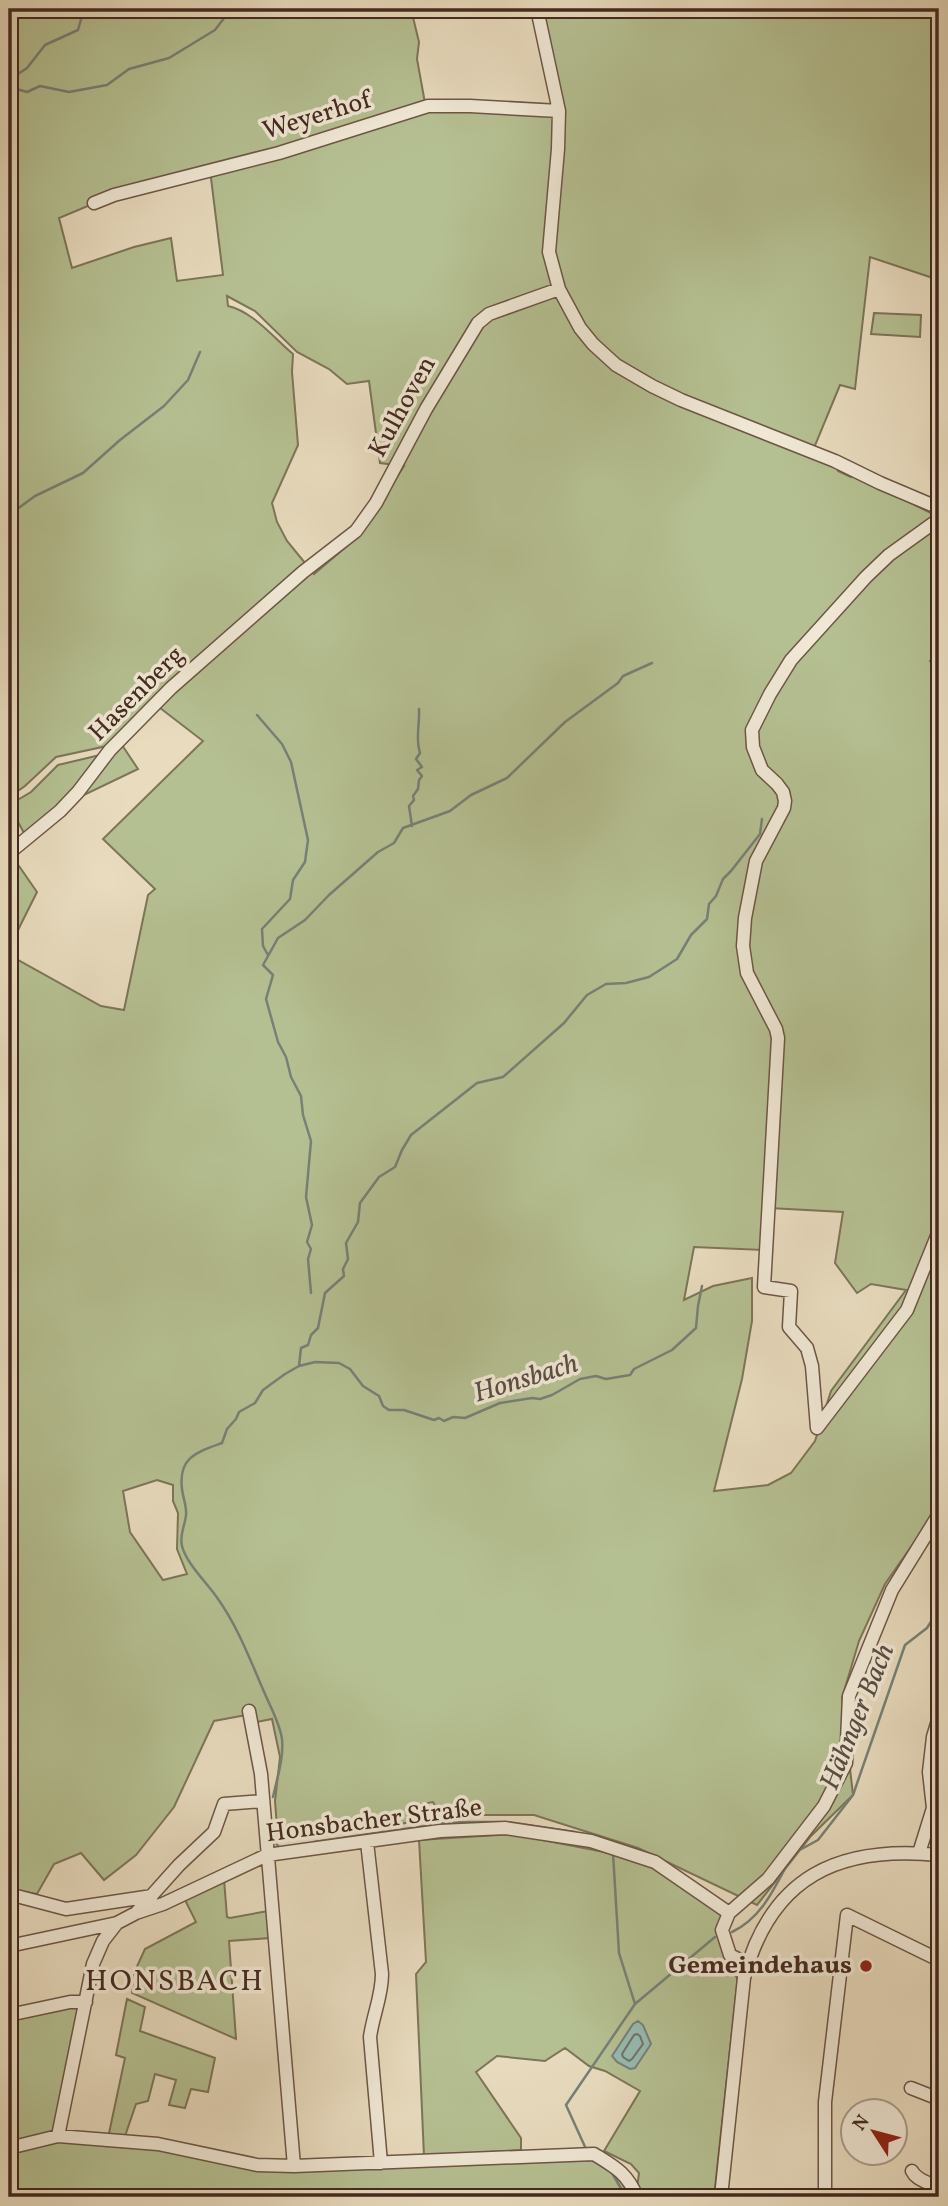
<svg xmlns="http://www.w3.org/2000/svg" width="948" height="2206" viewBox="0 0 948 2206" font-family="Vollkorn,serif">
  <rect width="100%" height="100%" fill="#e8dbbe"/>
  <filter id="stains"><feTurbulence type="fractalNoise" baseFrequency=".00286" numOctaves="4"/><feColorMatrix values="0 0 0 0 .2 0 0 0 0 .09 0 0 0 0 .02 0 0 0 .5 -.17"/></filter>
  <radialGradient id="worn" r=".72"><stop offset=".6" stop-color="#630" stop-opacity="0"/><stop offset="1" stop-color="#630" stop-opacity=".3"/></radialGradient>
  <!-- green -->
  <path fill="#b5c092" stroke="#7d7558" stroke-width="2" fill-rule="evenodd" d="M9,9h402l8,33 -2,17 8,44 134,8 -2,55c12,-52 -7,-105 -20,-155l7,-2h395v271l-69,-23 -15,132 -15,-4 -26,63 -159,-65 -24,-8 20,15 37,18 149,60 1,3 13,6 3,-2 85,42v990l-54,77 -26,57 -17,57 11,97 -42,41 -54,69 -119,-57 -104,-33h-94l-7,-13 -17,3 -3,17 -135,18 -3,-39 5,-44 -8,-38 -15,3 -11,-7 -32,6 -40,86 -38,48 -32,25 -23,-27 -27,11 -17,30 -28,-5v-934l92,51 23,4 24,-115 7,-6 -52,-50 100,-98 -52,-40 -44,45 -51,11 -31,29 -16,11zM210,170l13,105 -46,6 -6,-43 -37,9 -62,21 -13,-50 55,-23zM227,296l28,15 42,41 32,17 18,15 22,-3 11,82 24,3 -44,69 -46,39 -27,-33 -10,-19 -5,-19 26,-58 -6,-73 1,-18c-19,-16 -41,-43 -65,-48zM463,337l4,9 -20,35h-10zM769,1208l74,4 -8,51 22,30 14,-9 35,6 -75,101 -16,50 -24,32 -23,12 -54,6 28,-112 10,-58v-43l-39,8 -29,14 10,-53 69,3zM157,1480l16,5v16l5,12 -1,36 10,25 -24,6 -33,-48 -7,-41z
    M874,313l47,2 -1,22 -49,-3z
    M122,745l16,24 -71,34 -42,32 -16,-30 22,-13 27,-27 42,-10z
    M19,866l18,26 -28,56v-81z
    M512,1834l97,19 20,-1 95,61 -2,38 15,27v7l-23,212h-74l-3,-9 2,-15 -8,-9 -27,-13 36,-60 -35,-20 -16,-5 -24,-18 -20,13 -48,-5 -21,16 45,66v12l-97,6 -8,-182 10,-12 -7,-122z
    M224,1879l3,38 3,1 38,-7 2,27 -41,3 7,98 -104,-46 2,-20 11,-24 51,-27 -12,-24z
    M127,1999l18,8 -5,24 75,27 -7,34 -17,-3 -6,19 -16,-3 7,-25 -21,-6 -7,27 -12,3 -12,35 -16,-1 17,-80 -9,-3z
    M77,2006l3,7 -25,120 -46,9v-125z
    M54,2141l102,7 88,18 334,-8 10,3 6,-4 24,15 13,25h-622v-46z"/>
  <!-- water -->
  <path fill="#97bbb1" stroke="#768177" stroke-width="2" d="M638,2021l5,4 8,19 -16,24 -5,1 -13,-7 -5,-6 21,-32z"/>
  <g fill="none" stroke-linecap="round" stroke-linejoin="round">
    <!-- shore -->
    <path stroke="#6e7268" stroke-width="2" d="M637,2034l3,2 3,8 -11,15 -3,2 -6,-4 -1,-3 12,-19z"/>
    <!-- stream -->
    <path stroke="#768177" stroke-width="2.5" d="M9,80l18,-12 18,-23 33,-15 6,-21
      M9,87l18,5 13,-6 29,6 38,-7 22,-16 40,-11 46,-28 16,-21
      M9,515l26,-19 48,-23 37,-33 44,-34 24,-26 12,-28
      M930,661l9,7
      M257,715l25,29 9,18 17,78 -3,22 -12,18 -3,19 -28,30 1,17 5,9
      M412,826l-3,-20 5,-6 -1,-4 5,-7 1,-9 3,-4 -5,-6 5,-3 -6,-8 4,-6c-5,-15 0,-29 -1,-44
      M311,1293l-3,-34 3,-10 -4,-7 5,-17 -6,-28 5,-56 -8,-26 -2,-19 -10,-19 -5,-20 -8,-15 -12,-43 7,-24 -10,-10 15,-27 27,-18 24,-25 49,-43 16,-9 9,-15 47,-17 21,-16 36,-17 58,-56 53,-39 5,-7 29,-13
      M299,1366l2,-18 7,-3 3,-10 7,-7 7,-35 19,-17 -1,-7 5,-10 -2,-16 12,-21 2,-19 19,-26 16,-10 7,-17 9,-15 66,-52 26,-6 61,-54 23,-28 19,-11 20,-1 23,-6 28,-18 14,-24 16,-16 2,-15 7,-8 7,-17 8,-8 29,-37 2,-15
      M273,1797c4,-19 11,-39 9,-58 -2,-15 -11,-31 -17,-45 -14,-32 -27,-67 -47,-95 -10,-15 -32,-36 -36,-53 -3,-11 3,-20 4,-31 1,-8 -3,-17 -4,-26 -4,-32 15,-37 40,-46l5,-14 9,-10 3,-7 16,-9 8,-13 22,-16 14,-8 16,-4 24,1 11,6 13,17 16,10 4,10 6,4h15l30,10 5,-2 5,3 9,-4 12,1 35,-15 32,-5 8,1 12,-4 28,-16 16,-3 10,3 24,-4 4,-6 38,-19 24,-22 2,-22 4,-20
      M519,1824l56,8
      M271,1838l9,10
      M314,1842l138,-20h47
      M796,1852l22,-12 35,-45 52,-150 22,-17 12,-19
      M732,1932c30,-14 43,-45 58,-73
      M635,2004l80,-67
      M586,2149l-20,-44 69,-101 -16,-51 -6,-100
      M592,2160l20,13 14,24"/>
    <defs>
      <path id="minor" d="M537,9l22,102 -1,38 -9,103 10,37 21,39 13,16 23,21 36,21 29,14 154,61 45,22 59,25
        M94,203l20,-8 165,-42 149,-47h42l89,5
        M9,853l51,-42 18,-19 32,-42 61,-62 132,-116 53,-41 20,-28 50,-94 52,-86 11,-9 70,-25
        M817,1428l-5,-62 -5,-18 -18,-21 2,-36 -27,-4 14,-249 -2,-9 -29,-56 -4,-27 2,-28 11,-57 28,-53 1,-7 -2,-9 -6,-8 -15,-14 -9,-23 -1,-17 18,-36 21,-34 75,-83 23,-22 50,-36
        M817,1428l90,-118 32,-79
        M249,1711l12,63 33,392
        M367,1842l15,132c0,22 -9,41 -12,63l11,126
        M919,1853l14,-45 -4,-36 4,-35 6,-20
        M9,1894l57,15 86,-13
        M136,1913l43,-48 35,-33 10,-28 39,-3
        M9,1946l108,-23
        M748,1964l-18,-9 -8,-25 7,-17 39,-34 56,-73 22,-43 3,-67 43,-106 47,-76
        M9,2015l61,-13h16
        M911,2088l28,11
        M58,2136l35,-172 10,-23 14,-18 19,-10 27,-9 104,-49 173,-24 65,-3 86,13 64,21 74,51
        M9,2148l49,-12 100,8 99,21 37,1 300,-12c21,13 33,19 43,43
        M912,2171c6,12 21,10 27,21
        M721,2197l23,-219c27,-102 95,-133 195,-123
        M825,2197v-95l22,-187 92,45"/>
    </defs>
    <!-- minor casing -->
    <use href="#minor" stroke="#6e5647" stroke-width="15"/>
    <!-- minor -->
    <use href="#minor" stroke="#f0e8d5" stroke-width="12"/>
  </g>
  <!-- markers -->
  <circle fill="#8f2418" stroke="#f0e8d5" stroke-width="2.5" cx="866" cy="1966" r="7"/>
  <g text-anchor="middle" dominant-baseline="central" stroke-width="7" stroke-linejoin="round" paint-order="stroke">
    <!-- street labels -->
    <g font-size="26" fill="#452a1f" stroke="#f0e8d5">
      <text transform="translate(317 116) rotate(-17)">Weyerhof</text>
      <text transform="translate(403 407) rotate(-61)">Kulhoven</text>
      <text transform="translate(137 694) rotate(-45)">Hasenberg</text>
      <text transform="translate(374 1821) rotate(-7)">Honsbacher Straße</text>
    </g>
    <!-- poi labels -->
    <g font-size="26" font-weight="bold" fill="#452a1f" stroke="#f0e8d5" text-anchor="end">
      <text x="852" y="1966">Gemeindehaus</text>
    </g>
    <!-- water labels -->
    <g font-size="28" font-style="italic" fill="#5a4e44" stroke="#f0e8d5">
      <text transform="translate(526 1379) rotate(-17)">Honsbach</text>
      <text transform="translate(858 1717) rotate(-68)">Hähnger Bach</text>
    </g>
    <!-- quarter labels -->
    <g font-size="30" letter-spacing="2" fill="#452a1f" stroke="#f0e8d5">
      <text x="175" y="1982">HONSBACH</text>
    </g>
  </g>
  <!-- margin -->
  <rect width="948" height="2206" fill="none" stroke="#e8dbbe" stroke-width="35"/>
  <rect x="10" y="10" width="927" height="2185" fill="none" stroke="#452a1f" stroke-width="3.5"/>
  <rect x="18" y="18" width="913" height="2171" fill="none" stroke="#452a1f" stroke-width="2"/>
  <!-- north arrow -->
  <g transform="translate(874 2132) rotate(306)"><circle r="33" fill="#f0e8d5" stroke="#ac9c8c" stroke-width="2"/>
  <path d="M0-5L12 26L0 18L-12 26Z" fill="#8f2418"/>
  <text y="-10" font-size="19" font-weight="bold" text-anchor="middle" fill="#452a1f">N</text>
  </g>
  <rect width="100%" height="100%" filter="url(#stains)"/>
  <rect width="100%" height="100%" fill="url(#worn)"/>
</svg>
